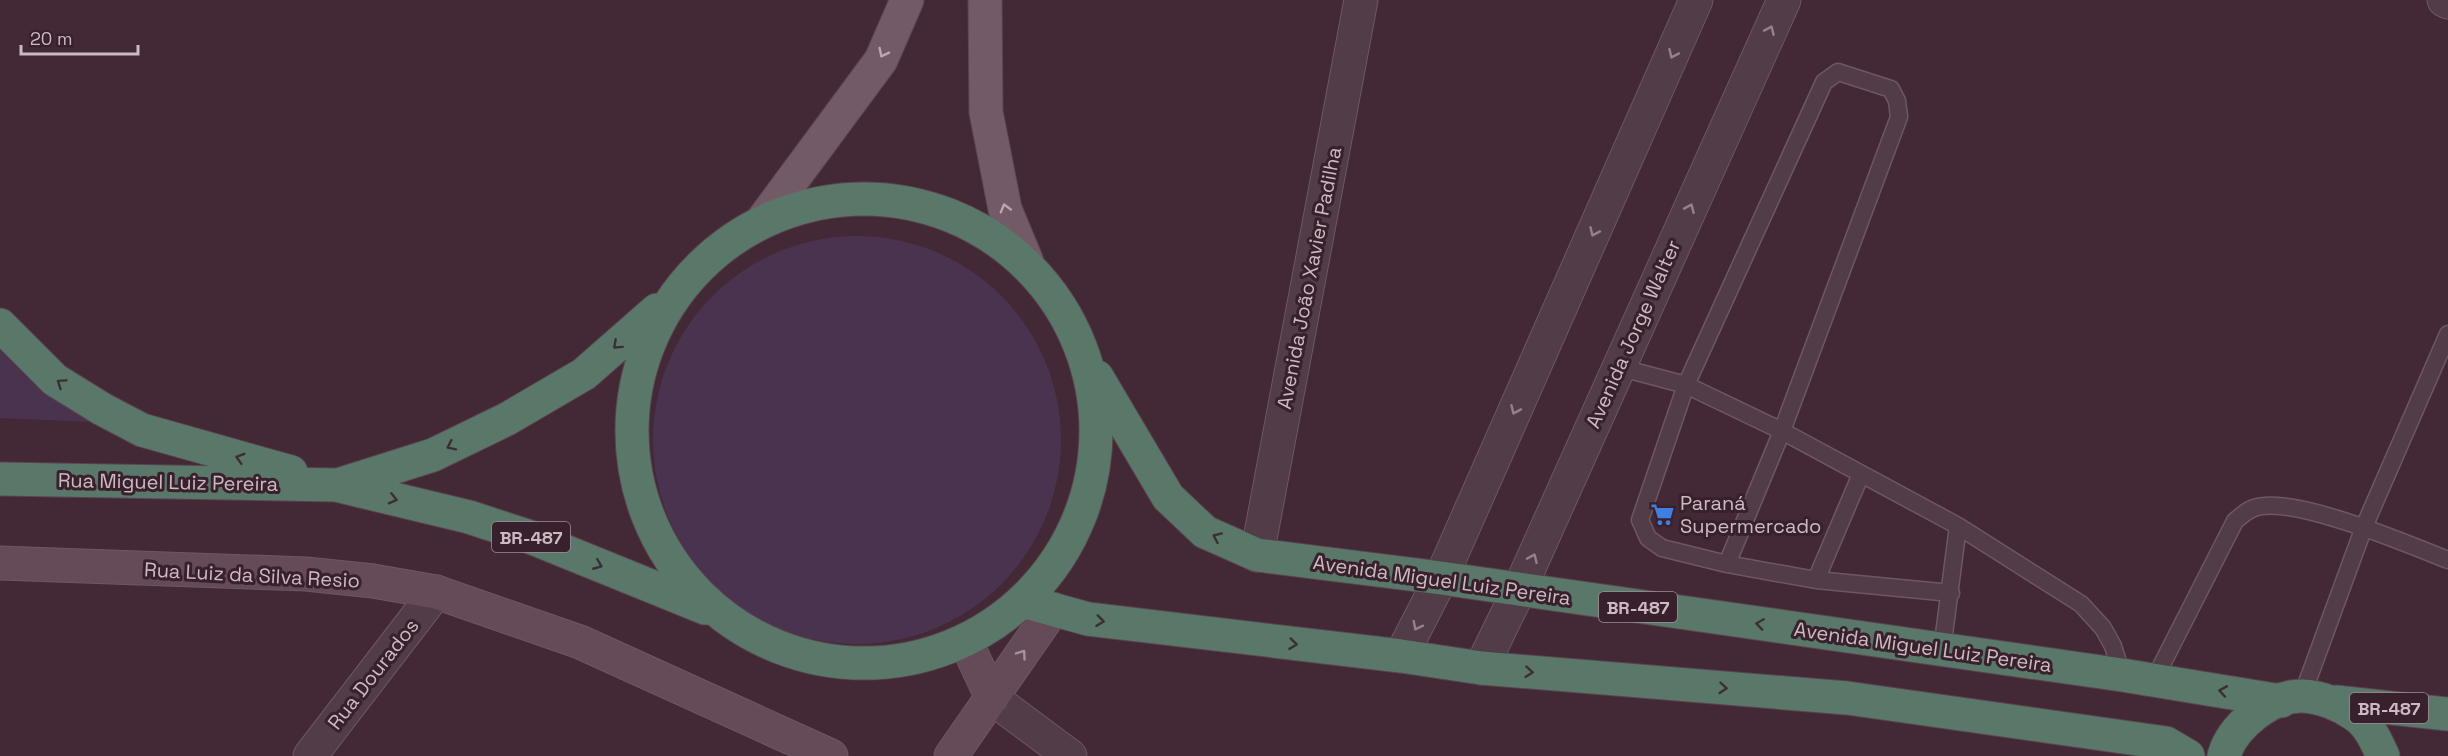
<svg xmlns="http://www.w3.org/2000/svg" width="2448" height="756" viewBox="0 0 2448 756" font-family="'Space Grotesk',sans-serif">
  <rect width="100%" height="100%" fill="#432836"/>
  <!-- green -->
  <path fill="#4a334e" d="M653 440a204 204 0 1 1 408 0a204 204 0 1 1-408 0Z
    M0,345l48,48 42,29 -90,-4z"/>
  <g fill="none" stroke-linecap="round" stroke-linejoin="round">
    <defs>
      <path id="lane" d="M1618,367l68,18 96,46 176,95 -16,124
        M1958,526l123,78 22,24 10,18 9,29
        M1727,564l55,-133 117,-314 -2,-16 -6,-12 -53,-17 -14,10 -138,303 -46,135 8,18 14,10 65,16 89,16 135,13
        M1816,580l45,-106
        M2154,680l81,-159c5,-4 12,-11 19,-13 37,-14 156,37 194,52
        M2302,696l62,-169 84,-193"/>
      <path id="street" d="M2444,0l4,2
        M1257,555l104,-555
        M1401,656l40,-78 255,-578
        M1481,668l38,-78 265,-590
        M992,698l78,58
        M310,756l126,-164"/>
      <path id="secondary" d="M0,563l306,11 67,7 63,11 144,50 251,114
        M966,642l26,56
        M951,756l102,-147"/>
      <path id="primary" d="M985,0l1,112 19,97 22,53
        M762,221l119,-161 26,-60"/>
      <path id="highway" d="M632 431a232 232 0 1 1 464 0a232 232 0 1 1-464 0Z
        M0,325l55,55 47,29 40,21 149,42
        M1097,377l71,120 37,35 52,23 184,23 681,97 159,26
        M0,479l336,6 133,32 61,20 175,71
        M338,485l95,-30 74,-36 77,-45 73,-64
        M1023,601l65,18 313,37 80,12 366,30 319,45 22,13
        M2336,702l112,12
        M2224,756c8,-30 47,-61 79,-60 18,1 38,9 52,19 14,9 21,26 28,41"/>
    </defs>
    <!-- lane casing -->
    <use href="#lane" stroke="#6d5862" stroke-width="19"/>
    <!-- street casing -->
    <use href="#street" stroke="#6d5862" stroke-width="35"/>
    <!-- secondary casing -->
    <use href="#secondary" stroke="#6d5862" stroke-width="35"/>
    <!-- primary casing -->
    <use href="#primary" stroke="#5c4650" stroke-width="35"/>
    <!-- highway casing -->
    <use href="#highway" stroke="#5a444f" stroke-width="35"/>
    <!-- lane -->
    <use href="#lane" stroke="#523c47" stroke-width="16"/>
    <!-- street -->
    <use href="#street" stroke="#523c47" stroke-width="33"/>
    <!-- secondary -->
    <use href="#secondary" stroke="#654a57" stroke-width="33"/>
    <!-- primary -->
    <use href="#primary" stroke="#725b66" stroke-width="33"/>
    <!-- highway -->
    <use href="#highway" stroke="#5a786a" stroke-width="33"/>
  </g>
  <!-- one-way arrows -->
  <defs><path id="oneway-chevron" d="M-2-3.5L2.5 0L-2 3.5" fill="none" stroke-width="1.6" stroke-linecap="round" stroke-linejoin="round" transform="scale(1.5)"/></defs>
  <g stroke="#95818b">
    <use href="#oneway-chevron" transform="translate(1770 30) rotate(-66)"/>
    <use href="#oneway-chevron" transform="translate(1673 54) rotate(114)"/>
    <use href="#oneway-chevron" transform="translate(1690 208) rotate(-66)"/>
    <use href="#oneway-chevron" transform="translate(1594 232) rotate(114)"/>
    <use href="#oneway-chevron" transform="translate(1515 410) rotate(114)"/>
    <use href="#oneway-chevron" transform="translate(1533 558) rotate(-66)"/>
    <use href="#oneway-chevron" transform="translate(1417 626) rotate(117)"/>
  </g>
  <g stroke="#baa7b0">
    <use href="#oneway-chevron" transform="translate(883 53) rotate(116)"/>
    <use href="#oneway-chevron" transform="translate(1005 208) rotate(-106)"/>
  </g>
  <g stroke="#3d2e35">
    <use href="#oneway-chevron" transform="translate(617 345) rotate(138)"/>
    <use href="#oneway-chevron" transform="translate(61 383) rotate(-146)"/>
    <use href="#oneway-chevron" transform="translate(451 446) rotate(154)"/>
    <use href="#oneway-chevron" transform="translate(240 458) rotate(-164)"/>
    <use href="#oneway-chevron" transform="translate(393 499) rotate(14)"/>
    <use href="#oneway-chevron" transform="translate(1217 537) rotate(-156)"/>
    <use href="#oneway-chevron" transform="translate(598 565) rotate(22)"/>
    <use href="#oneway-chevron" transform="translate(1100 621) rotate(7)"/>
    <use href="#oneway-chevron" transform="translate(1760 624) rotate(-172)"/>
    <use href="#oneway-chevron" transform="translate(1293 644) rotate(7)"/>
    <use href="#oneway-chevron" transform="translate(1529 672) rotate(5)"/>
    <use href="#oneway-chevron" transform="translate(1723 688) rotate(5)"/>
    <use href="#oneway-chevron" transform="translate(2223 691) rotate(-170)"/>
  </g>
  <use stroke="#a8939d" href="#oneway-chevron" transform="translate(1022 654) rotate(-55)"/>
  <!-- icons -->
  <defs>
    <symbol id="supermarket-bare" viewBox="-9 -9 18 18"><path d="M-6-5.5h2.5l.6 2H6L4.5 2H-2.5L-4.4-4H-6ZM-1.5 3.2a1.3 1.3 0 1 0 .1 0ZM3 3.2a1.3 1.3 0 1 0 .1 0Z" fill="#3f7fe0" stroke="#38212c" stroke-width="2.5" paint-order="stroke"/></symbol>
  </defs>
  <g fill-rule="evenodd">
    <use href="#supermarket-bare" x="1646" y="498" width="33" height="33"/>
  </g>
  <g text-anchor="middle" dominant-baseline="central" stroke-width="6" stroke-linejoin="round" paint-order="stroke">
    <!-- shield labels -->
    <g fill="#38212c" stroke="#a08c95" stroke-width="1.5">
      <rect x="492" y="522" width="78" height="30" rx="4.5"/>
      <rect x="1599" y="592" width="78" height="30" rx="4.5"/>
      <rect x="2350" y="693" width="78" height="30" rx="4.5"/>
    </g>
    <g font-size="18" font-weight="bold" fill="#ccbac2">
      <text x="531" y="537">BR-487</text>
      <text x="1638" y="607">BR-487</text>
      <text x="2389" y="708">BR-487</text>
    </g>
    <!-- street labels -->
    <g font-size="20" fill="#ccbac2" stroke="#38212c">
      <text transform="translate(1309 278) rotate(-79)">Avenida João Xavier Padilha</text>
      <text transform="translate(1633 334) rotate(-66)">Avenida Jorge Walter</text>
      <text transform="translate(168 482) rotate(1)">Rua Miguel Luiz Pereira</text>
      <text transform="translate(252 575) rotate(3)">Rua Luiz da Silva Resio</text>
      <text transform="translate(1442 580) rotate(8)">Avenida Miguel Luiz Pereira</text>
      <text transform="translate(1923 647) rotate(8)">Avenida Miguel Luiz Pereira</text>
      <text transform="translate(373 674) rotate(-52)">Rua Dourados</text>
    </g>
    <!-- poi labels -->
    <g font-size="20" fill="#ccbac2" stroke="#38212c" text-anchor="start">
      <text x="1680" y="503">Paraná<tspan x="1680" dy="23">Supermercado</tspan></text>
    </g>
  </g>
  <!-- scale -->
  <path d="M21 45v9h117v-9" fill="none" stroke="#ccbac2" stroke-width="3"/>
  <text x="30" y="45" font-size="18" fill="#ccbac2" stroke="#38212c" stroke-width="4.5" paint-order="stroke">20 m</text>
</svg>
